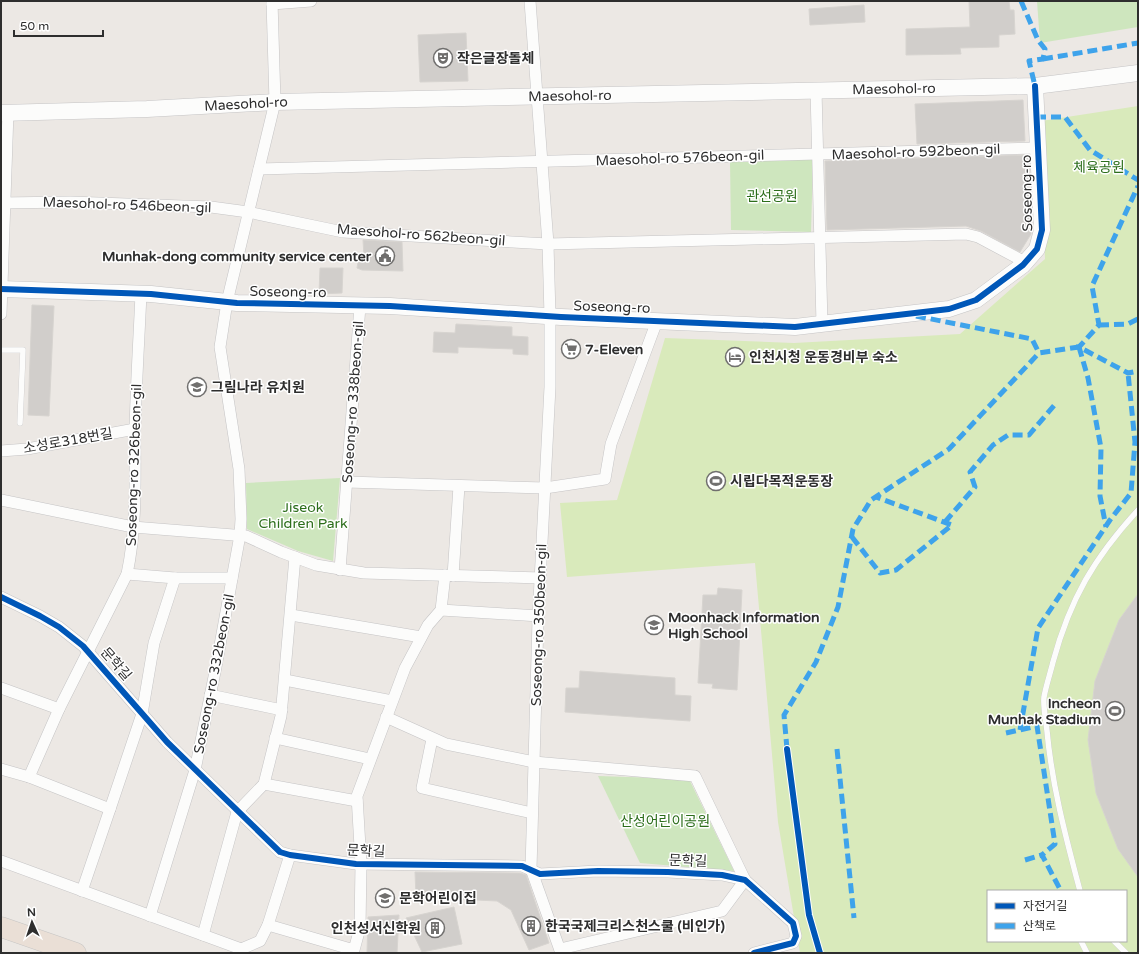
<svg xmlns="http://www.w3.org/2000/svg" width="1139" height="954" viewBox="0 0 1139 954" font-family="'Varela Round','Noto Sans KR',sans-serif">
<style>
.green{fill:#cee6be}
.pitch{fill:#d9eabb;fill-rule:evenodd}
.building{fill:#d1cecb;stroke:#d7d4d0}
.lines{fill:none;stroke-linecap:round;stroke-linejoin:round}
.lane-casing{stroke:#c5c4c5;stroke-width:6}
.street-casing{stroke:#c5c4c5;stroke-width:12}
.secondary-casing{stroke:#c5c4c5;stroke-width:17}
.highway-casing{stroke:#c6c5c4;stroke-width:21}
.lane{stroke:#fcfcfb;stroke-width:5.5}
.street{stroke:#fcfcfb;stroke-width:11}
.secondary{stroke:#fcfcfb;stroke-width:16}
.highway{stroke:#eadfd6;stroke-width:20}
.quiet{stroke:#3ea3eb;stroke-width:5;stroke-dasharray:10 5;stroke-linecap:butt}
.cycleway-casing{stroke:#fff;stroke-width:8}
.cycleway{stroke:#0057b8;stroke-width:6}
.labels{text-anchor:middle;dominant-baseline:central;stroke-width:3;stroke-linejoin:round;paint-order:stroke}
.poi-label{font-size:14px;font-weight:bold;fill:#2e2e2e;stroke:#fff;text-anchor:start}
.street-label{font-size:14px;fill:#2e2e2e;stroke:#fff}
.park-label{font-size:14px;fill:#2c6e1b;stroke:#fff}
</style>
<rect width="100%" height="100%" fill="#ece8e4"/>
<g class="green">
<path d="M1037,1H1138V27L1040,43Z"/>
<path d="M813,159L811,232L731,230L730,161Z"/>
<path d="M340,478L333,561L298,551L247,529L246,483Z"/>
<path d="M598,776L689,779L734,871L640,863Z"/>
</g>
<path class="pitch" d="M1138,106V953H800L778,822L755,563L567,577L560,503L617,500L665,338L794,343L960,334L1045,259L1041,121ZM988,891H1126V941H988Z"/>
<g class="building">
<path d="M969,1H1009L1010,10H1014L1015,34L999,35V47L960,48L961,54L906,55V29L970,27Z"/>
<path d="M864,5L865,22L810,25L809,9Z"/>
<path d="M466,33L468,81L420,82L418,35Z"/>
<path d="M1023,100L1025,141L917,144L915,104Z"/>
<path d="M1029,155L1031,234L1020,252L981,231L966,226L827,230L825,161Z"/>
<path d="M363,240L402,242L403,271L362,270L357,268L358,262L364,257Z"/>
<path d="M320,268H343L342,293L319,294Z"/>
<path d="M32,305L54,306L49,416L28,415Z"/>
<path d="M456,324L512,327V336L528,337V355L513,354V349L458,347V353L433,352L434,332L455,333Z"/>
<path d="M718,588L742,590L737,690L712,688L713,684L698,683L703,595H717Z"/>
<path d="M1138,594V877L1118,849L1096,793L1088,740L1095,681L1119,620Z"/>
<path d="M580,671L675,678V695L691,696L690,721L565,712L566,688H579Z"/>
<path d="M415,872L520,873L526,875L549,943L529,950L511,910L497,901L416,897Z"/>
<path d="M454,907L462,944L422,952L406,918Z"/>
<path d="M399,915L397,953H367L368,917Z"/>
</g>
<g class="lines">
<defs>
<g id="lane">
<path d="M1,350H23L20,423"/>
<path d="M1080,891C1066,838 1052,786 1047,731C1046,720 1043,708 1044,697C1046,686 1050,674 1053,662C1070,599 1094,558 1138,510"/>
<path d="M1081,941L1087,953"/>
<path d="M1114,941L1126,953"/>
</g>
<g id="street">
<path d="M530,1L548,244L550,316V387L538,620L531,869L561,953"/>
<path d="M272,4L311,1"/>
<path d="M816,90L822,324"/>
<path d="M259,169L1038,148"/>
<path d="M1,203L70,202L211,207L248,212L343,232L548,244L966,234L978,237L1025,262"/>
<path d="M1,314L8,112"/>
<path d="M1,451L27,449L135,429"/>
<path d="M347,482L545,488L605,479L611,444L657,321"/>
<path d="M1,500L133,527L246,536L281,552L316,565L364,573L541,578"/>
<path d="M340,570L360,306"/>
<path d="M127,574L175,578H232"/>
<path d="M453,576L459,486"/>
<path d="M1,597L40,616L59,627L83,646L167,742L280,852L290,855L356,864L522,866L540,874L598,871L668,872L722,875L745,880L793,923L796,936L793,943L754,953"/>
<path d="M441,610L539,616"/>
<path d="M291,615L421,637"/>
<path d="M285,680L392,701"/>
<path d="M1,688L59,709"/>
<path d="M210,695L282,710"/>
<path d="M386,717L446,744L534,762L695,776L745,880"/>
<path d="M275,738L370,759"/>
<path d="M432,739L422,788L532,813"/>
<path d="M1,769L29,777L110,809L142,714L154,643L175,578"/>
<path d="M29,777L59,709L127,574C137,527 135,479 135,431C136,385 139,339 141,294"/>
<path d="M264,784L357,801"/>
<path d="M1,861L241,949L260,941L268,925L290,855"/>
<path d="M82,891L110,809"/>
<path d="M150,916L195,770L216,667L240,535L241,519L239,469L220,347L227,302L275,102L272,1"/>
<path d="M268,925L354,950L360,928L361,864L357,796L405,668L428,625L441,610L445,575"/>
<path d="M203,935L237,812L264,784L281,716L295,557"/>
<path d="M560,949L722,911L745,880"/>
</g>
<g id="secondary">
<path d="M1,113L147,109L275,102L1035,86L1138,73"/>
<path d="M1,289L151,294L237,303L390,306L561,317L795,327L949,309L976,300L1023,265L1037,249L1042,230L1035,86"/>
</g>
<path id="highway" d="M1,927L76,953"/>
</defs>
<use href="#lane" class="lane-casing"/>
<use href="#street" class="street-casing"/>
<use href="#secondary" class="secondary-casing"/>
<use href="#highway" class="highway-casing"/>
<use href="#lane" class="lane"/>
<use href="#street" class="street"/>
<use href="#secondary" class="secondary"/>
<use href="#highway" class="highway"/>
<g class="quiet">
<path d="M1021,1L1038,40L1045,49L1043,59L1029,61L1035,86"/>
<path d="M1043,59L1138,43"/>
<path d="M1036,117H1065L1090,150L1138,180"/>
<path d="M916,316L1032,339L1039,353"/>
<path d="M1099,325L1128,324L1138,319"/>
<path d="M1076,347H1079L1099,325L1092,286L1138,186"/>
<path d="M1079,347L1088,378L1101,448L1100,496L1106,527"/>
<path d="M945,522L975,487L970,472L993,445L1008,435H1029L1057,402"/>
<path d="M852,537L880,573L896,570L952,525L876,497"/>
<path d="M1020,730L1038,628L1110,520L1131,493L1135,442L1128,373"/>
<path d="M1006,733L1037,726L1055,844L1042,855L1061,891"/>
<path d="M787,749L784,715L816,662L838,607L853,529L871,500L949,449L1039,353L1079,347L1128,373L1138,371"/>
<path d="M837,749L854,918"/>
<path d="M1025,860L1042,855"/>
</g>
<defs>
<g id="cycleway">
<path d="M1,289L151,294L237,303L390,306L561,317L795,327L949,309L976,300L1023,265L1037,249L1042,230L1035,86"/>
<path d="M1,597L40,616L59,627L83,646L167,742L280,852L290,855L356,864L522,866L540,874L598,871L668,872L722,875L745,880L793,923L796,936L793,943L754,953"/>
<path d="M787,749L809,915L820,953"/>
</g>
</defs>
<use href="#cycleway" class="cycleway-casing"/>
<use href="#cycleway" class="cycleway"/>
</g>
<defs>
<symbol id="theatre-ring" viewBox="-11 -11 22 22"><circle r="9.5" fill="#fff" stroke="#706f6e" stroke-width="1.5"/><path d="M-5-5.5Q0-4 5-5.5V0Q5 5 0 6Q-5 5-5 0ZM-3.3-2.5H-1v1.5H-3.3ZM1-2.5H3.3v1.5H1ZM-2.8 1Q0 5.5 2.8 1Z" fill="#706f6e"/></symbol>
<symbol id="civic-ring" viewBox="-11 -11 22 22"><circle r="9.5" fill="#fff" stroke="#706f6e" stroke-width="1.5"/><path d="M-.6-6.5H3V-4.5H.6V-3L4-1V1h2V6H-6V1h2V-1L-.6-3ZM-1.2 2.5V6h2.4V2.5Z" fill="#706f6e"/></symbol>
<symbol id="supermarket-ring" viewBox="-11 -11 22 22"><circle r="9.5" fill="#fff" stroke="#706f6e" stroke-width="1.5"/><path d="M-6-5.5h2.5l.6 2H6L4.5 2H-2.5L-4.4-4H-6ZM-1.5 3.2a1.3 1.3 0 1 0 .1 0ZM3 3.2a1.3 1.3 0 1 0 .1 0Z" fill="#706f6e"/></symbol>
<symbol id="hotel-ring" viewBox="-11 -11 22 22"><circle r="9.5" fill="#fff" stroke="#706f6e" stroke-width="1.5"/><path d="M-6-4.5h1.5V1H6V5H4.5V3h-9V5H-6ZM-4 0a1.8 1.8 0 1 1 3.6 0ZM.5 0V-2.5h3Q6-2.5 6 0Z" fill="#706f6e"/></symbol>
<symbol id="school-ring" viewBox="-11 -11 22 22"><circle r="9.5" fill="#fff" stroke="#706f6e" stroke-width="1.5"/><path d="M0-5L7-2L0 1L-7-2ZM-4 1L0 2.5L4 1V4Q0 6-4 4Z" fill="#706f6e"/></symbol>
<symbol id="stadium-ring" viewBox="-11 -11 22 22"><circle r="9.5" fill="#fff" stroke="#706f6e" stroke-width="1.5"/><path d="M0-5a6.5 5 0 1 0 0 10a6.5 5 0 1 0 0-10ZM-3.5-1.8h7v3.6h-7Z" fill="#706f6e"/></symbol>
<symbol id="building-ring" viewBox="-11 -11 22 22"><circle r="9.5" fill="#fff" stroke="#706f6e" stroke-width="1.5"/><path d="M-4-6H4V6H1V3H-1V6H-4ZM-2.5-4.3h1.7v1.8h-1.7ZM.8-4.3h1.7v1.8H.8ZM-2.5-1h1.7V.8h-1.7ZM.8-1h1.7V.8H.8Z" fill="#706f6e"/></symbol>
</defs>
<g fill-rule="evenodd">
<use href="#theatre-ring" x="432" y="47" width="22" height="22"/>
<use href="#civic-ring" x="374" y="245" width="22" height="22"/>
<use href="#supermarket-ring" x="560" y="338" width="22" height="22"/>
<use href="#hotel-ring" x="724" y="346" width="22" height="22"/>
<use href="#school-ring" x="186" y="376" width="22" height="22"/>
<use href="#stadium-ring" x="705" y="470" width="22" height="22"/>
<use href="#school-ring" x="643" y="614" width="22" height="22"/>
<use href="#stadium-ring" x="1104" y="700" width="22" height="22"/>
<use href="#school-ring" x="374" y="887" width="22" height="22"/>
<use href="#building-ring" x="520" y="915" width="22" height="22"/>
<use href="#building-ring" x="424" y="917" width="22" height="22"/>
</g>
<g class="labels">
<g class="poi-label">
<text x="457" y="58">작은글장돌체</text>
<text x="371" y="256" text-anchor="end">Munhak-dong community service center</text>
<text x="585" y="349">7-Eleven</text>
<text x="749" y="357">인천시청 운동경비부 숙소</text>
<text x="211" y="387">그림나라 유치원</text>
<text x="730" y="481">시립다목적운동장</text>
<text x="668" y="617">Moonhack Information<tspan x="668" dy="16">High School</tspan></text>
<text x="1101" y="703" text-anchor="end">Incheon<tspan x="1101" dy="16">Munhak Stadium</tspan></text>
<text x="399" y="898">문학어린이집</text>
<text x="545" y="926">한국국제크리스천스쿨 (비인가)</text>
<text x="421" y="928" text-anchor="end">인천성서신학원</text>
</g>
<g class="street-label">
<text transform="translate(894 89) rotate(-1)">Maesohol-ro</text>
<text transform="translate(570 96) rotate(-1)">Maesohol-ro</text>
<text transform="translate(246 104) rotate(-3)">Maesohol-ro</text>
<text transform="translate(916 152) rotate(-2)">Maesohol-ro 592beon-gil</text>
<text transform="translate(680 158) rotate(-2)">Maesohol-ro 576beon-gil</text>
<text transform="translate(1027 193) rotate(-91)">Soseong-ro</text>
<text transform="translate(127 205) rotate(2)">Maesohol-ro 546beon-gil</text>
<text transform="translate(421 235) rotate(4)">Maesohol-ro 562beon-gil</text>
<text transform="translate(288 292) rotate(1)">Soseong-ro</text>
<text transform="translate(612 307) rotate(2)">Soseong-ro</text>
<text transform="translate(353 402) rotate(-86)">Soseong-ro 338beon-gil</text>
<text transform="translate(68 441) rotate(-10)">소성로318번길</text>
<text transform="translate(134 465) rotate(-88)">Soseong-ro 326beon-gil</text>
<text transform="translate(539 625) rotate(-88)">Soseong-ro 350beon-gil</text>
<text transform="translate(116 664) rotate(49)">문학길</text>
<text transform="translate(214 674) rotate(-79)">Soseong-ro 332beon-gil</text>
<text transform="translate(366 851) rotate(3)">문학길</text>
<text transform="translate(688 861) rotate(2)">문학길</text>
</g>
<g class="park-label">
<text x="1099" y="167">체육공원</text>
<text x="772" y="196">관선공원</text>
<text x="303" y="507">Jiseok<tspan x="303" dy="16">Children Park</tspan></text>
<text x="665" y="821">산성어린이공원</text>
</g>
</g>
<rect width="1139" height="954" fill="none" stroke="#2e2e2e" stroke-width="4"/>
<rect x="987" y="890" width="140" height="52" fill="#ffffff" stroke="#ababab"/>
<rect x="995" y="903" width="20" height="6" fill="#0057b8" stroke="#ababab"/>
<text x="1023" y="910" font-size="12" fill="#2e2e2e">자전거길</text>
<rect x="995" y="923" width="20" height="6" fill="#3ea3eb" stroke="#ababab"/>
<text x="1023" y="930" font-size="12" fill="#2e2e2e">산책로</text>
<g transform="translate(32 922) rotate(357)" stroke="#ffffff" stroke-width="3" paint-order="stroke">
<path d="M0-3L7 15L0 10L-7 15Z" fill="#2e2e2e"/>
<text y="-6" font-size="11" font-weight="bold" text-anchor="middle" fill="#2e2e2e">N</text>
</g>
<path d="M14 30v6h89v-6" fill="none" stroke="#2e2e2e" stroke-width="2"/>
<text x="20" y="30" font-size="12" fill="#2e2e2e" stroke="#ffffff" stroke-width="3" paint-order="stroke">50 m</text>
</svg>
